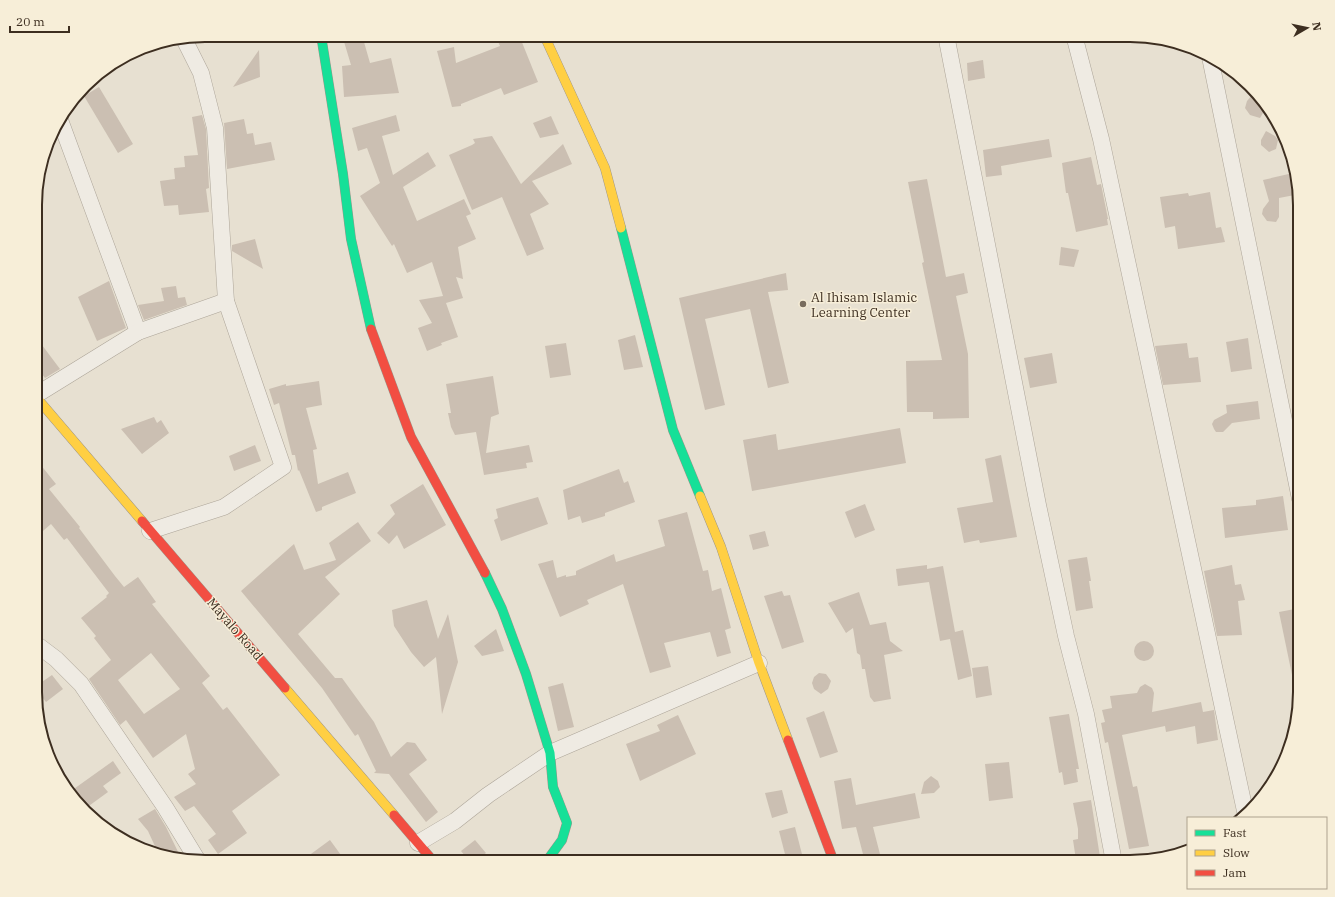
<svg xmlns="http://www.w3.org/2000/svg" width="1335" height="897" viewBox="0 0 1335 897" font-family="'IBM Plex Serif',serif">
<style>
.building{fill:#cbbfb2;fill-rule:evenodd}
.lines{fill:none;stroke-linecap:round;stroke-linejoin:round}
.street-casing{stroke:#ada599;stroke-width:17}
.fast-casing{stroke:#9c958a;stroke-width:10}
.slow-casing{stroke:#9c958a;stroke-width:10}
.jam-casing{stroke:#9c958a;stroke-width:10}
.street{stroke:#efebe3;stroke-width:16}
.fast{stroke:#16e098;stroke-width:9}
.slow{stroke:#ffcf43;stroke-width:9}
.jam{stroke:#f24e42;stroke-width:9}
.poi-dot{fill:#786c5e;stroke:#f7eed8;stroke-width:1.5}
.labels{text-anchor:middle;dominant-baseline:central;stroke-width:3;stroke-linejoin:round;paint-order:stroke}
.poi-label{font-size:13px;fill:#3d2e20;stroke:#f7eed8;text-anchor:start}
.street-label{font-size:13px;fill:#3d2e20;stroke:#f7eed8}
.rim{fill:none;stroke:#3d2e20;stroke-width:2}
</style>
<rect width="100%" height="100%" fill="#e7e0d1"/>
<g class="building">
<path d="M342,35H362L370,63L391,58L399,93L344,97L342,66L351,65Z"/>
<path d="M495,35H519L538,82L504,95L501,88L461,104V106L452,107L437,51L454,47L456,63L500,46Z"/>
<path d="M259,50L260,77L233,87Z"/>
<path d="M983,60L985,78L968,81L967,63Z"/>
<path d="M99,87L133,144L118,153L84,96Z"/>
<path d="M1253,94L1266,108L1260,118L1250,115L1245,108L1247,101Z"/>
<path d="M202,115L206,129L209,188L206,189L209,212L179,215L178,205L164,206L160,181L175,179L174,168L185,167L184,156L198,155L192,117Z"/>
<path d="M396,115L400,131L382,136L393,175L428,152L436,166L403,187L417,221L464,199L471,214L466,216L476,239L458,247L463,279L456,277L463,298L446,303L458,337L441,343L442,345L427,351L418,328L432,323L419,300L443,296L432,262L407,273L394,244L392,246L360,196L380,183L367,148L358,151L352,128Z"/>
<path d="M551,116L559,134L540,138L533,123Z"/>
<path d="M244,119L247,134L253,133L255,145L271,142L275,160L227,169L224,123Z"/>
<path d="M1266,131L1275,136L1278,140L1276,149L1269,152L1261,145V140Z"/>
<path d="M492,136L521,184L563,144L572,164L532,181L549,204L530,214L544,249L527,256L502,197L472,210L449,155L472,145L475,143L473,139Z"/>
<path d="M1049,139L1052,157L1001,166L1002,175L986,177L983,150Z"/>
<path d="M1091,157L1097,185L1101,184L1108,219H1107L1108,225L1076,232L1068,193H1066L1062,163Z"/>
<path d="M1293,173L1300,194L1279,198V217L1276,222L1267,221L1262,214L1263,209L1269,201L1263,180Z"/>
<path d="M927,179L946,277L964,273L968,293L956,296L968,354L969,418L933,419V412H907L906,361L942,360L922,263L924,262L908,182Z"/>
<path d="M1210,192L1216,228L1221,227L1225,242L1178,249L1175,226L1165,228L1160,197L1188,193L1189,196Z"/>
<path d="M255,239L263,269L232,251V245Z"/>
<path d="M1061,247L1079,250L1074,267L1059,265Z"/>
<path d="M786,273L788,290L768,292L789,383L768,388L750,309L705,319L725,405L705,410L679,298Z"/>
<path d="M109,281L126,328L97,341L78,297Z"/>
<path d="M176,286L178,298L185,297L187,305L144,320L138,305L164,301L161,288Z"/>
<path d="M635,335L643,367L624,370L618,340Z"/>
<path d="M36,337L60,369L45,378L36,366Z"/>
<path d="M1248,338L1252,369L1231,372L1226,342Z"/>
<path d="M566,343L571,375L550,378L545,346Z"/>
<path d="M1187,343L1189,358L1198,357L1201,382L1163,385L1155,346Z"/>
<path d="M1052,353L1057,383L1030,388L1024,358Z"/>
<path d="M493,376L499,414L491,417L486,453L529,445L533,462L526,463L527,468L484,475L476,432L455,435L451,427L448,413H451L446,384Z"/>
<path d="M319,381L322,405L306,408L317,449L313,450L318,484L348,472L356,493L322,507V510L316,512L299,470L298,471L295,455H292L279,403L274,405L269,389L286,384V386Z"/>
<path d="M1258,401L1260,419L1232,423L1223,432H1216L1214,429L1212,424L1214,420L1227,413L1226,405Z"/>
<path d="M154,417L157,423L161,420L169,433L142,454L121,429Z"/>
<path d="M900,428L906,463L752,491L743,440L776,434L778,450Z"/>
<path d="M255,445L261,461L234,471L229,456Z"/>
<path d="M1001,455L1017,537L980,543L979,540L964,543L957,508L993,502L985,459Z"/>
<path d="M36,459L56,484L49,489L80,527L79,528L115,576L124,587L138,577L156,602L152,604L210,676L202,683L223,710L227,707L280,775L232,811L247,833L218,854L208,840L216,834L194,806L185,811L174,797L196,784L188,774L195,769L186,734L153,758L126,720L120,725L89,679L111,660L94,638L96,636L81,618L107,597L106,596L109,593L67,538L64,540L51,524L36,537ZM151,653L180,689L144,714L118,680Z"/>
<path d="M619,469L624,483L628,481L635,502L605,513V516L582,523L580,516L568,520L563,490Z"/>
<path d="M423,484L446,525L404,549L397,535L389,544L377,533L395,514L390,505Z"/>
<path d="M1283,496L1288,530L1225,538L1222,508L1256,505V500Z"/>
<path d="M538,497L548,524L501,541L494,520L498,518L496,509Z"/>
<path d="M865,504L875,530L855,538L845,512Z"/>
<path d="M687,512L703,571L708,570L712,591L721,588L731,628L725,630L731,653L717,657L710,632L664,643L671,667L650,673L623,584L587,600L589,604L560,617L538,564L553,560L557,578L566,575V577L576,575V571L614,554L616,562L665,546L658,520Z"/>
<path d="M358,522L371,541L325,577L340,594L298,634L335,678H342L374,722L391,757L407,742L415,743L427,760L409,774L438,812L426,822L389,774L374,773L376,771L358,734L355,736L322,688L241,591L294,544L304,570L336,560L329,543Z"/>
<path d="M765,531L769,546L753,550L749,535Z"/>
<path d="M1087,557L1091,581H1089L1093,608L1076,611L1068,560Z"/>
<path d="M927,565V569L943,566L955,632L963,630L972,676L958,680L950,639L940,641L929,582L898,586L896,569Z"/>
<path d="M1232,565L1235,585L1241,584L1245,600L1238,601L1242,635L1217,636L1204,571Z"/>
<path d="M782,591L784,596L790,595L804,642L782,649L764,596Z"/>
<path d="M859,592L870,625L886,622L890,641L903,651L884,655L891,699L874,702L870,697L865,669H862L860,655L857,653L853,628L846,633L828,603Z"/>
<path d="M427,600L438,639L448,614L458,662L442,714L436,657L424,667L411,652L394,626L392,610Z"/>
<path d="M1300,608V675H1292L1279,612Z"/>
<path d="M496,629L504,651L482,656L474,646Z"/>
<circle cx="1144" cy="651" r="10"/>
<path d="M988,666L992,695L976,698L972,668Z"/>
<path d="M819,673L826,674L831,681L828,689L821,694L814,689L812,683L814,677Z"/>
<path d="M52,675L63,689L46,702L36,689V686Z"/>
<path d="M563,683L574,727L558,731L548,687Z"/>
<path d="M1145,684L1152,688L1154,693L1152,712L1201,702L1203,712L1214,710L1218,740L1197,744L1195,726L1166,732L1165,726L1122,735L1133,787L1137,786L1149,846L1129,849L1108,742L1105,743L1101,723L1105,722L1102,710L1112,708L1110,696L1137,693L1140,687Z"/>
<path d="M824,711L838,752L820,758L806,718Z"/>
<path d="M1069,714L1079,769H1076L1078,782L1064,785L1062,772L1059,773L1049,717Z"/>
<path d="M678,715L696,754L640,781L626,744L660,731L657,725Z"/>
<path d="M113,761L121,773L103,786L108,792L86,808L71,791Z"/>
<path d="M1009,762L1013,798L989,801L985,764Z"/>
<path d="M931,776L938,781L940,787L934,793L921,794L924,782Z"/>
<path d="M851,778L856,805L915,793L920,818L873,827L882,862H865L856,827L842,829L834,781Z"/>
<path d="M782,790L788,813L772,818L765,793Z"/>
<path d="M1091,800L1100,857L1076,860L1073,840L1078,839V829L1073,803Z"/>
<path d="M155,809L166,827L181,858L159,855L148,831L138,819Z"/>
<path d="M795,827L804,862H787L779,831Z"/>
<path d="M330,840L346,862H300Z"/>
<path d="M475,840L486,853L475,862H470L461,851Z"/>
</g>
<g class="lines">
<defs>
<g id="street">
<path d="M946,35L1038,505L1066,636L1086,714L1114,862"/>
<path d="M1074,35L1101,139L1245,811"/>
<path d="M1210,57L1300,499"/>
<path d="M60,120L138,332"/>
<path d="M36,395L138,332L226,301"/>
<path d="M150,531L224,507L283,467L226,301L215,128L201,73L184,39"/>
<path d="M36,644L56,659L81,684L165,807L198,861"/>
<path d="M418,843L455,821L488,795L550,753L759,663"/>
</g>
<g id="fast">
<path d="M321,35L343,174L351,239L371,329"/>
<path d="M621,228L673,430L700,496"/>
<path d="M485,573L502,609L526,674L550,753L553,787L567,823L562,840L546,862"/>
</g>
<g id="slow">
<path d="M544,35L605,168L621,228"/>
<path d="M36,397L142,521"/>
<path d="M700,496L721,547L759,663L788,740"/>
<path d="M285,688L394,815"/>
</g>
<g id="jam">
<path d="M371,329L411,437L485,573"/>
<path d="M142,521L285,688"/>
<path d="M788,740L834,862"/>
<path d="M394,815L434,862"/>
</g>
</defs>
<use href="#street" class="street-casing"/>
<use href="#fast" class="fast-casing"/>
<use href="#slow" class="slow-casing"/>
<use href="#jam" class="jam-casing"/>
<use href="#street" class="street"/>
<use href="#fast" class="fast"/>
<use href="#slow" class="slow"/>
<use href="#jam" class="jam"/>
</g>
<circle class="poi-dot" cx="803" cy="304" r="4"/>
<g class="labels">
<g class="poi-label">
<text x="811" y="297">Al Ihisam Islamic<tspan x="811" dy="15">Learning Center</tspan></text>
</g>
<g class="street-label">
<text transform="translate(235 629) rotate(49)">Mayalo Road</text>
</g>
</g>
<path d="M0 0H1335V897H0ZM205 42H1130A163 163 0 0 1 1293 205V692A163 163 0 0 1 1130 855H205A163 163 0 0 1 42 692V205A163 163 0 0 1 205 42Z" fill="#f7eed8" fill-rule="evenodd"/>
<path class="rim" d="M205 42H1130A163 163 0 0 1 1293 205V692A163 163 0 0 1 1130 855H205A163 163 0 0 1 42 692V205A163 163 0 0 1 205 42Z"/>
<rect x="1187" y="817" width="140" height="72" fill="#f7eed8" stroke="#ada18e"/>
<rect x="1195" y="830" width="20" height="6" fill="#16e098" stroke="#ada18e"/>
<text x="1223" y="837" font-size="12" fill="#3d2e20">Fast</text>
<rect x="1195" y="850" width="20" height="6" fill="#ffcf43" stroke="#ada18e"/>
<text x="1223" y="857" font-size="12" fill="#3d2e20">Slow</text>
<rect x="1195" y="870" width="20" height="6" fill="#f24e42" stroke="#ada18e"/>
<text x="1223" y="877" font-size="12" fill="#3d2e20">Jam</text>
<g transform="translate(1307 28) rotate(81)" stroke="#f7eed8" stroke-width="3" paint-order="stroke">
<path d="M0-3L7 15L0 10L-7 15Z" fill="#3d2e20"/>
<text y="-6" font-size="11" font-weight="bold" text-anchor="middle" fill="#3d2e20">N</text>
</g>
<path d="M10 26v6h59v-6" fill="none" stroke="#3d2e20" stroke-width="2"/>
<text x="16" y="26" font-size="12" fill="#3d2e20" stroke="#f7eed8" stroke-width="3" paint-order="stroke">20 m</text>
</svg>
